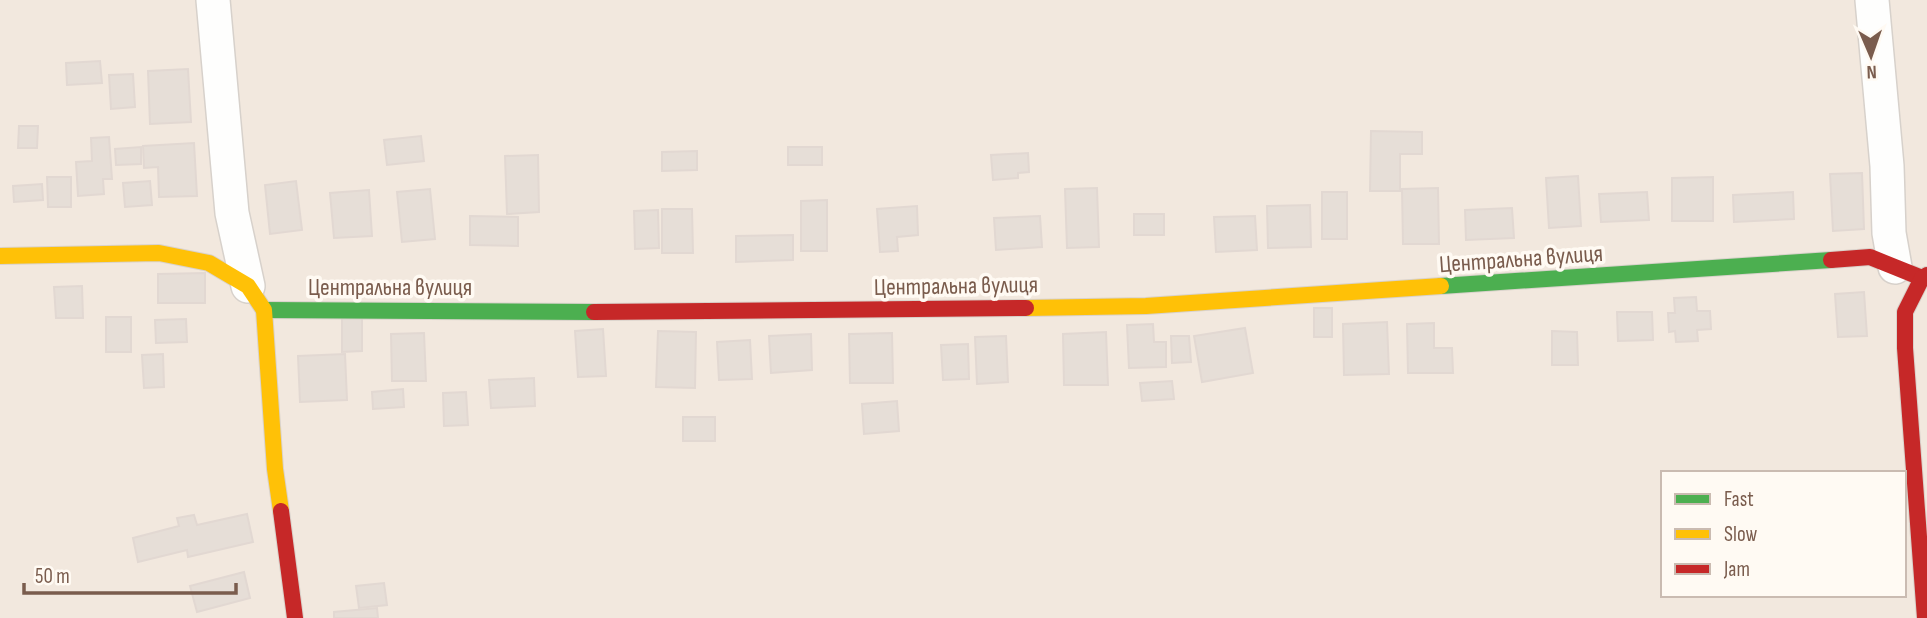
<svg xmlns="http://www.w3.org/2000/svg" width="1927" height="618" viewBox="0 0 1927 618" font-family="'Sofia Sans Condensed',sans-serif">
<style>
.residential{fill:#f2e8de;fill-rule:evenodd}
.building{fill:#e6ded7;stroke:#e2d8d2;stroke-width:2}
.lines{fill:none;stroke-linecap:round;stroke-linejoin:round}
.street-casing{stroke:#d7d1cb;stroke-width:36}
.fast-casing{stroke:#d9d2cb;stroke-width:18}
.slow-casing{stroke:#d9d2cb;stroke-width:18}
.jam-casing{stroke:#d9d2cb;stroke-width:18}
.street{stroke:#fefefd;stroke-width:33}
.fast{stroke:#4caf50;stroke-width:16}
.slow{stroke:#ffc107;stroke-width:16}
.jam{stroke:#c62828;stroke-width:16}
.labels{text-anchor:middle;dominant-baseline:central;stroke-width:7;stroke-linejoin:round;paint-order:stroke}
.street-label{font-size:24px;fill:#7a5c4d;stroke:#fffaf3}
</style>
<rect width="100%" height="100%" fill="#f9f5f0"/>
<path class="residential" d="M0,0H1927V618H0ZM1663,473H1904V595H1663Z"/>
<g class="building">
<path d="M100,61L102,83L67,85L66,63Z"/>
<path d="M188,69L191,122L150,124L148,71Z"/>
<path d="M133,74L135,107L111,109L109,75Z"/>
<path d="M19,126H38L37,148H18Z"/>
<path d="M1371,131L1422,132V154H1400V191H1370Z"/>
<path d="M421,136L424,161L387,165L384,140Z"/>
<path d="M109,137L112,179H103L104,194L78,196L76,162L92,161L91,138Z"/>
<path d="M194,143L197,196L159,197L158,167L144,168L143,146Z"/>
<path d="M141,147V164L116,165L115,149Z"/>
<rect x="788" y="147" width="34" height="18"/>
<path d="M697,151V170L662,171V152Z"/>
<path d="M1028,153L1029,172L1018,173V178L993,180L991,155Z"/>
<path d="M538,155L539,212L507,214L505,156Z"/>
<path d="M1862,173L1864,229L1833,231L1830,174Z"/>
<path d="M1578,176L1581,226L1549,228L1546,178Z"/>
<path d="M47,177H71V207H48Z"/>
<path d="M1713,177V221H1672V178Z"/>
<path d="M150,181L152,205L125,207L123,183Z"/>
<path d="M296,181L302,230L270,234L265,185Z"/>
<path d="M42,184L43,200L14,202L13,186Z"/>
<path d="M1097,188L1099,247L1067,248L1065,189Z"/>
<path d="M1438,188L1439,244H1403L1402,189Z"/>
<path d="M430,189L435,239L402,242L397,192Z"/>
<path d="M369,190L372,236L334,238L330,193Z"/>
<rect x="1322" y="192" width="25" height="47"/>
<path d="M1647,192L1649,220L1601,222L1599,194Z"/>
<path d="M1793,192L1794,219L1734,222L1733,195Z"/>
<path d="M827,200V251H801V201Z"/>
<path d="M1310,205L1311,247L1268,248L1267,206Z"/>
<path d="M917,206L918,235L897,237L898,251L880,252L877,209Z"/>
<path d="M1512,208L1514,238L1466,240L1465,210Z"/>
<path d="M662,209H692L693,253H662Z"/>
<path d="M658,210L659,248L635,249L634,211Z"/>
<rect x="1134" y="214" width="30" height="21"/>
<path d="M470,216L518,217V246L470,245Z"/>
<path d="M1040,216L1042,247L996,250L994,218Z"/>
<path d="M1255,216L1257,250L1216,252L1214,217Z"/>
<path d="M793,235V260L736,262V236Z"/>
<path d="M205,273V303H158V274Z"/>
<path d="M82,286L83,318H56L54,287Z"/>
<path d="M1864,292L1867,336L1838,337L1835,294Z"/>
<path d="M1696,297L1697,311H1710L1711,329L1697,330L1698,341L1676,342L1675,331L1669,332L1668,313H1675L1674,298Z"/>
<rect x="1314" y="308" width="18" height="29"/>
<path d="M1617,312H1652L1653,340L1618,341Z"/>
<path d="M342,315H362V351L342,352Z"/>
<rect x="106" y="317" width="25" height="35"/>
<path d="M186,319L187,342L156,343L155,320Z"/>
<path d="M1387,322L1389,374L1344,375L1343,324Z"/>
<path d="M1434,323V348H1452L1453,373H1408L1407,324Z"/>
<path d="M1153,324L1154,342H1166V367L1129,368L1127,325Z"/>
<path d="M1245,328L1253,373L1202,382L1194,336Z"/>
<path d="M603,329L606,376L578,377L575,331Z"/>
<path d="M658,331L696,332L695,388L656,387Z"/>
<path d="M1552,331L1577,332L1578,365H1552Z"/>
<path d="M1106,332L1108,385H1064L1063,334Z"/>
<path d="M424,333L426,381H392L391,334Z"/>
<path d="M892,333L893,383H850L849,334Z"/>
<path d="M811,334L812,370L771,373L769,336Z"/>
<path d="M1006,336L1008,382L977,384L975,337Z"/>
<path d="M1171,336H1189L1191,362L1172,363Z"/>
<path d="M750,340L752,379L719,380L717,342Z"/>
<path d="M968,344L969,379L943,380L941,345Z"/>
<path d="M163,354L164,387L144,388L142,355Z"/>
<path d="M345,354L347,400L300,402L298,356Z"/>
<path d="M534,378L535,406L491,408L489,380Z"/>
<path d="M1172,381L1174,399L1142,401L1140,383Z"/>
<path d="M403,389L404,407L373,409L372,392Z"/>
<path d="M466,392L468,425L444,426L443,393Z"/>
<path d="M897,401L899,431L864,434L862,404Z"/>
<rect x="683" y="417" width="32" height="24"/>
<path d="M247,514L253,542L188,557L187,550L138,562L133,538L179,526L177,518L194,515L197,525Z"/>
<path d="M244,572L250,598L197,612L190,586Z"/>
<path d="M384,583L387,605L359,608L356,586Z"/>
<path d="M377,608L378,618H334V612Z"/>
</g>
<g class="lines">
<defs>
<g id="street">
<path d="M213,0L232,213L248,286"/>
<path d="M1872,0L1887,166L1889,233L1895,267"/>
</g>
<g id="fast">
<path d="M1441,286L1831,260"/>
<path d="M264,310L594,312"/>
</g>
<g id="slow">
<path d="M0,256L159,253L209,263L248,286L264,310L275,469L281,511"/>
<path d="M1026,308L1146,306L1441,286"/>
</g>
<g id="jam">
<path d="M1831,260L1870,257L1922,278"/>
<path d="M594,312L1026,308"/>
<path d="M281,511L295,618"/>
<path d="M1925,618L1905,348V312L1922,278L1927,275"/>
</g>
</defs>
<use href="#street" class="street-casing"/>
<use href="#fast" class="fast-casing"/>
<use href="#slow" class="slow-casing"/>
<use href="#jam" class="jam-casing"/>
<use href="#street" class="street"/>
<use href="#fast" class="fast"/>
<use href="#slow" class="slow"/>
<use href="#jam" class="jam"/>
</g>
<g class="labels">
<g class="street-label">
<text transform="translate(1521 259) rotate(-4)">Центральна вулиця</text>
<text transform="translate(956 286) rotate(-1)">Центральна вулиця</text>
<text x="390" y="287">Центральна вулиця</text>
</g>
</g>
<rect x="1661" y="471" width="245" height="126" fill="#fffaf3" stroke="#cabbb1" stroke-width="2"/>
<rect x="1675" y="494" width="35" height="10" fill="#4caf50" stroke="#cabbb1" stroke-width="2"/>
<text x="1724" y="506" font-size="21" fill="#7a5c4d">Fast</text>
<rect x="1675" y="529" width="35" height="10" fill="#ffc107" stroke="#cabbb1" stroke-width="2"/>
<text x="1724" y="541" font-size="21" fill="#7a5c4d">Slow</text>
<rect x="1675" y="564" width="35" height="10" fill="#c62828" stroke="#cabbb1" stroke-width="2"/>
<text x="1724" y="576" font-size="21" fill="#7a5c4d">Jam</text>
<g transform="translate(1871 56) rotate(178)" stroke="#fffaf3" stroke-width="5" paint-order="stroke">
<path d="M0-5L12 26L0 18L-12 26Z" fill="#7a5c4d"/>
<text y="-10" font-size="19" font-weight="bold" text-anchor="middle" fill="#7a5c4d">N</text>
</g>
<path d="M24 583v10h212v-10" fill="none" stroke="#7a5c4d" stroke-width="3.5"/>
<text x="35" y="583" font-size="21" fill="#7a5c4d" stroke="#fffaf3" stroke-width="5" paint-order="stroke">50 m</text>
</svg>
